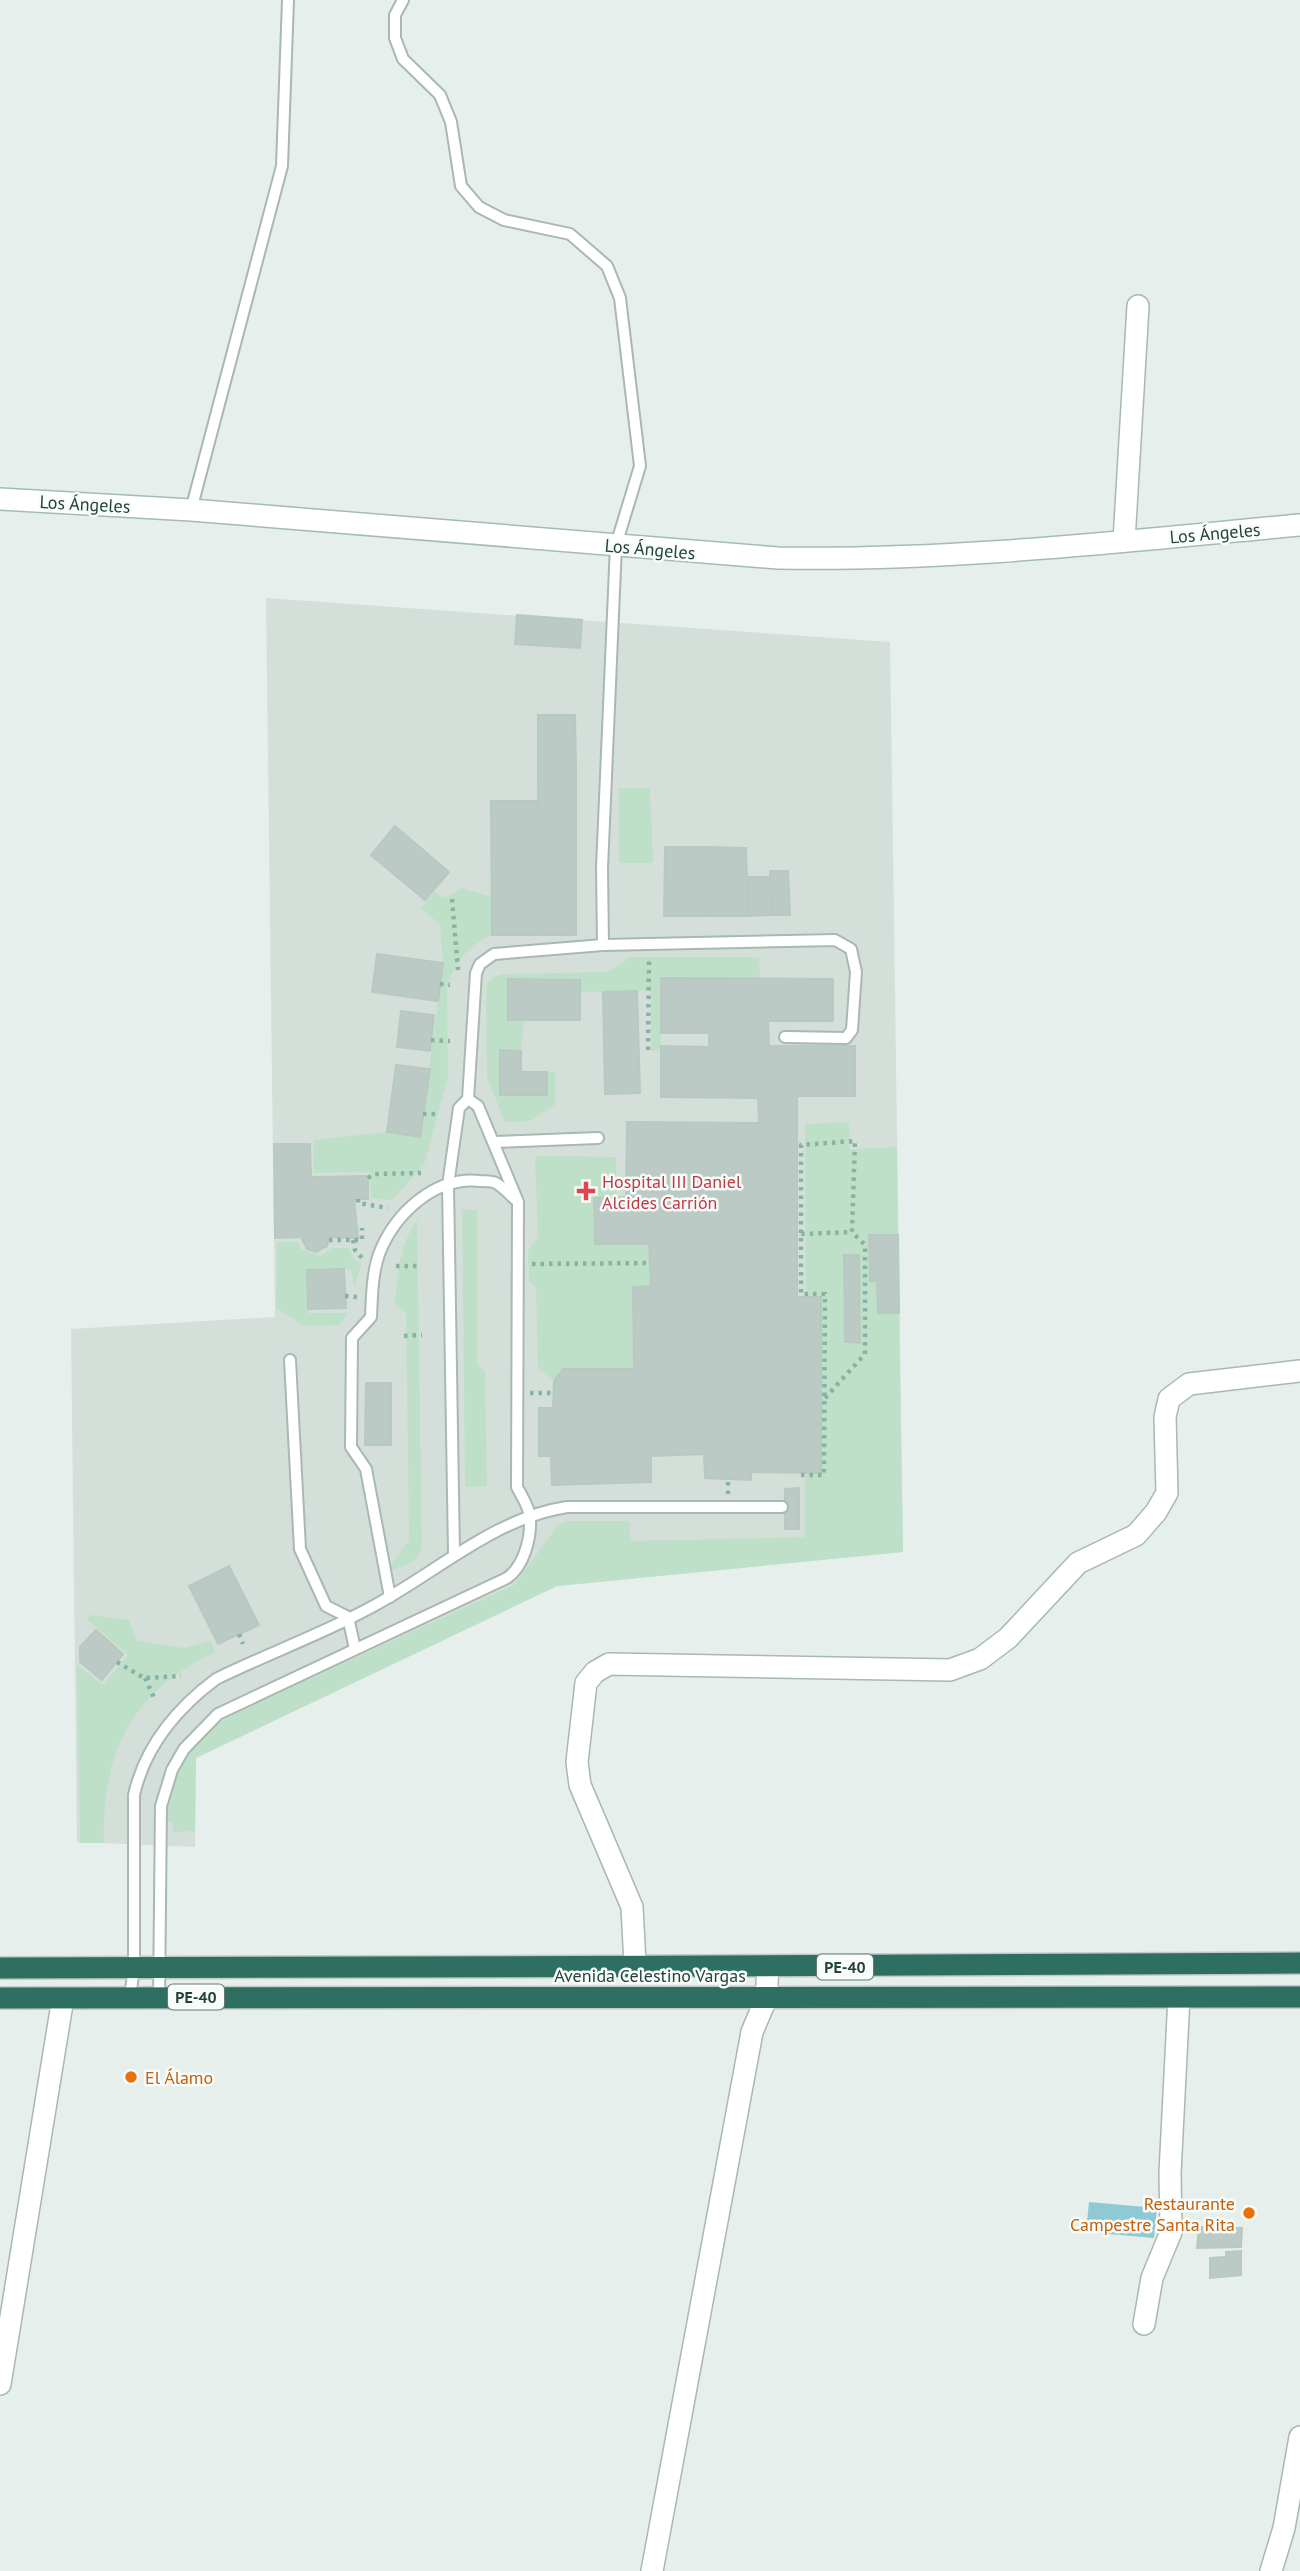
<svg xmlns="http://www.w3.org/2000/svg" width="1300" height="2571" viewBox="0 0 1300 2571" font-family="'PT Sans',sans-serif">
<style>
.built{fill:#d4dfda}
.green{fill:#bfe0c8;fill-rule:evenodd}
.water{fill:#8ec9d4}
.building{fill:#bbcac4;stroke:#b8c9c2;stroke-width:2}
.lines{fill:none;stroke-linecap:round;stroke-linejoin:round}
.lane-casing{stroke:#a8b8b2;stroke-width:14}
.street-casing{stroke:#a8b8b2;stroke-width:24}
.secondary-casing{stroke:#a4bbb3;stroke-width:24}
.highway-casing{stroke:#c2cac8;stroke-width:24}
.path{stroke:#86b3a5;stroke-width:4.5;stroke-dasharray:3.5 5;stroke-linecap:butt}
.lane{stroke:#fff;stroke-width:10}
.street{stroke:#fff;stroke-width:21}
.secondary{stroke:#fff;stroke-width:21}
.highway{stroke:#2f6f62;stroke-width:21}
.health-dot{fill:#e0444e;stroke:#f7fbf9;stroke-width:2.5}
.food-dot{fill:#e8710a;stroke:#f7fbf9;stroke-width:2.5}
.labels{text-anchor:middle;dominant-baseline:central;stroke-width:5;stroke-linejoin:round;paint-order:stroke}
.shield{fill:#f7fbf9;stroke:#637a73;stroke-width:2}
.shield-label{font-size:16px;font-weight:bold;fill:#24423a}
.street-label{font-size:18px;fill:#24423a;stroke:#f7fbf9}
.health-label{font-size:18px;fill:#be3a42;stroke:#f7fbf9;text-anchor:start}
.food-label{font-size:18px;fill:#c56008;stroke:#f7fbf9;text-anchor:start}
</style>
<rect width="100%" height="100%" fill="#e6efeb"/>
<path class="built" d="M266,598L890,642L903,1552L557,1586L196,1758L195,1847L77,1842L71,1329L275,1317Z"/>
<g class="green">
<path d="M619,788H650L653,863H619Z"/>
<path d="M462,888L492,897V935C469,945 454,962 447,987L448,1076L424,1165L392,1200L371,1198L370,1172L314,1173L313,1140L387,1132L420,1137L443,963L440,924L421,909L434,892L445,898Z"/>
<path d="M630,957H759L760,978H661V1051H651V991L580,992V980L508,979V1020H524L521,1051H500V1094L547,1072H555V1105L530,1121L505,1122L487,1078L486,986L493,977L504,974L607,972Z"/>
<path d="M849,1122L850,1149L897,1147L898,1235L869,1236L870,1281H877L878,1312L899,1313L903,1552L557,1586L196,1758L195,1831L173,1832V1822H165C170,1772 188,1747 227,1717L514,1585L558,1525L568,1521H629L631,1541L805,1537V1473L821,1472V1298L806,1297L805,1124ZM844,1255H859L860,1343L845,1342Z"/>
<path d="M538,1156L616,1157L617,1198L596,1244H649L651,1286L633,1287L634,1369H563L554,1381L538,1368L536,1287L529,1281L528,1251L538,1237L535,1160Z"/>
<path d="M462,1209L477,1210V1364L485,1371L487,1486L465,1487Z"/>
<path d="M417,1220L422,1547C417,1563 405,1565 390,1571L388,1569L409,1540L406,1313L395,1304C397,1276 400,1243 417,1220Z"/>
<path d="M277,1242H298L301,1249L320,1256L332,1248H349L352,1257L361,1264L354,1288L351,1269L307,1271L308,1313H348L339,1325L304,1326L276,1308Z"/>
<path d="M89,1615L129,1620L137,1641L184,1648L211,1641L215,1652C130,1693 102,1752 104,1843H80L77,1665L103,1685L128,1655L88,1620Z"/>
</g>
<path class="water" d="M1089,2202L1157,2208L1154,2238L1086,2232Z"/>
<g class="building">
<path d="M517,615L582,620L580,648L515,644Z"/>
<path d="M538,715H575L576,768L538,769Z"/>
<path d="M576,768V935H539L538,769Z"/>
<path d="M491,801H538L539,935H492Z"/>
<path d="M395,826L449,872L425,900L371,855Z"/>
<path d="M665,847H707V916H664Z"/>
<path d="M707,847L746,848L748,916H707Z"/>
<path d="M770,871H788L790,915H772Z"/>
<path d="M747,877H770L772,915L748,916Z"/>
<path d="M377,954L443,963L438,1001L372,992Z"/>
<path d="M661,978L833,979V1021H768L769,1046H855V1096H797V1297H821V1473L751,1472V1480L705,1478L704,1454L651,1456V1482L552,1485L551,1456H539V1408H553L554,1381L563,1369H634L633,1287L651,1286L649,1244H595L594,1198L626,1197L627,1122L759,1123L758,1098L661,1097V1046L709,1047V1033H661Z"/>
<path d="M508,979L580,980V1020H508Z"/>
<path d="M637,991L640,1093L605,1094L603,992Z"/>
<path d="M401,1011L434,1015L430,1051L397,1047Z"/>
<path d="M500,1050L521,1051V1072H547V1095H500Z"/>
<path d="M396,1065L430,1069L420,1137L387,1132Z"/>
<path d="M274,1144H310L311,1177L368,1176V1199H354L358,1238L329,1237L327,1246L316,1252L307,1249L301,1237L275,1238Z"/>
<path d="M869,1235H898L899,1313H878L877,1281H870Z"/>
<path d="M844,1255H859L860,1343L845,1342Z"/>
<path d="M344,1269L346,1308L308,1309L307,1270Z"/>
<path d="M366,1383H391V1445H365Z"/>
<path d="M799,1488V1529H785V1489Z"/>
<path d="M229,1566L259,1625L218,1644L189,1586Z"/>
<path d="M96,1630L123,1654L102,1680L80,1662V1647Z"/>
<path d="M1199,2227L1242,2228L1241,2247L1197,2248Z"/>
<path d="M1241,2251V2275L1210,2278V2258L1226,2257V2252Z"/>
</g>
<g class="lines">
<defs>
<g id="lane">
<path d="M403,0L395,15V38L403,59L440,95L451,122L461,186L479,207L504,220L570,234L607,266L620,298L640,466L616,545L602,868L603,945"/>
<path d="M191,510L282,166L288,0"/>
<path d="M494,1142L598,1138"/>
<path d="M290,1360L300,1549L326,1606L348,1617L355,1649"/>
<path d="M454,1554L448,1185L459,1108L468,1099L476,973L480,964L494,954L603,945L835,940L851,949L856,972L852,1030L846,1038L785,1037"/>
<path d="M390,1597L366,1469L351,1447L352,1338L371,1317C372,1297 372,1274 379,1254C395,1213 435,1176 480,1181C485,1181 492,1181 496,1183C503,1187 510,1195 516,1200"/>
<path d="M130,1997L134,1968V1795C145,1746 176,1709 216,1679C273,1651 336,1629 391,1596C447,1563 501,1517 567,1507H782"/>
<path d="M159,2000L161,1806L172,1770L184,1749L218,1714L507,1578C524,1566 531,1539 530,1518C530,1508 521,1495 517,1487L518,1202L478,1106L468,1099"/>
</g>
<g id="street">
<path d="M1124,541L1138,306"/>
<path d="M635,1964L632,1907L580,1785L577,1762L586,1683L595,1672L609,1664L950,1670L980,1659L1008,1638L1078,1563L1136,1535L1156,1512L1167,1493L1165,1417L1169,1399L1189,1384L1300,1371"/>
<path d="M1144,2324L1152,2278L1171,2232L1170,2173L1179,1997"/>
<path d="M0,2384L63,1998"/>
<path d="M652,2571L752,2032L766,1999L768,1968"/>
<path d="M1271,2571L1284,2528L1300,2437"/>
</g>
<path id="secondary" d="M0,499L191,510L778,558C953,561 1126,541 1300,525"/>
<g id="highway">
<path d="M0,1968C433,1966 867,1967 1300,1963"/>
<path d="M0,1998L1300,1997"/>
</g>
</defs>
<use href="#lane" class="lane-casing"/>
<use href="#street" class="street-casing"/>
<use href="#secondary" class="secondary-casing"/>
<use href="#highway" class="highway-casing"/>
<g class="path">
<path d="M452,899L458,970"/>
<path d="M440,984L450,985"/>
<path d="M431,1040L450,1041"/>
<path d="M648,1050L649,958"/>
<path d="M423,1114H440"/>
<path d="M368,1178L374,1174L421,1173"/>
<path d="M358,1199V1203L388,1208"/>
<path d="M329,1240H362V1228"/>
<path d="M353,1240L355,1250L364,1260"/>
<path d="M532,1264L649,1263"/>
<path d="M396,1266H421"/>
<path d="M345,1296L357,1297"/>
<path d="M404,1336L422,1335"/>
<path d="M530,1393H554"/>
<path d="M825,1398L865,1354V1245L852,1232"/>
<path d="M801,1475H824L825,1294H801V1145L855,1141L852,1232L801,1234"/>
<path d="M728,1494V1479"/>
<path d="M239,1634L243,1644"/>
<path d="M117,1662L144,1678L181,1676"/>
<path d="M145,1678L155,1700"/>
</g>
<use href="#lane" class="lane"/>
<use href="#street" class="street"/>
<use href="#secondary" class="secondary"/>
<use href="#highway" class="highway"/>
</g>
<path class="health-dot" d="M582.5 1180.5h7v7h7v7h-7v7h-7v-7h-7v-7h7z"/>
<g class="food-dot">
<circle cx="131" cy="2077" r="7"/>
<circle cx="1249" cy="2213" r="7"/>
</g>
<g class="labels">
<g class="shield">
<rect x="817" y="1954.5" width="56" height="25" rx="5"/>
<rect x="168" y="1984.5" width="56" height="25" rx="5"/>
</g>
<g class="shield-label">
<text x="845" y="1967">PE-40</text>
<text x="196" y="1997">PE-40</text>
</g>
<g class="street-label">
<text transform="translate(85 504) rotate(3)">Los Ángeles</text>
<text transform="translate(1215 533) rotate(-5)">Los Ángeles</text>
<text transform="translate(650 549) rotate(5)">Los Ángeles</text>
<text x="650" y="1975">Avenida Celestino Vargas</text>
</g>
<g class="health-label">
<text x="602" y="1181">Hospital III Daniel<tspan x="602" dy="21">Alcides Carrión</tspan></text>
</g>
<g class="food-label">
<text x="145" y="2077">El Álamo</text>
<text x="1235" y="2203" text-anchor="end">Restaurante<tspan x="1235" dy="21">Campestre Santa Rita</tspan></text>
</g>
</g>
</svg>
